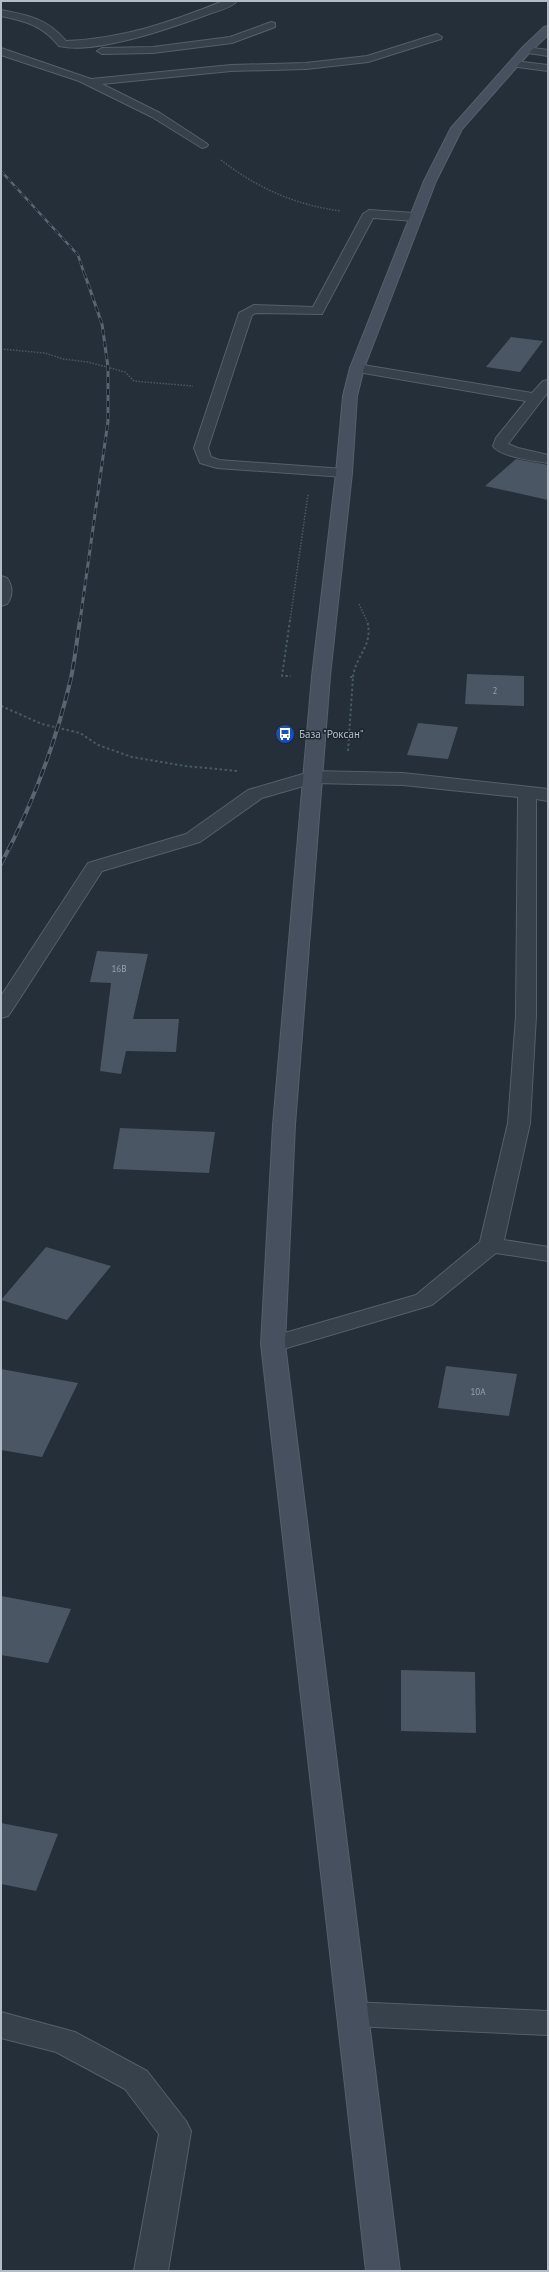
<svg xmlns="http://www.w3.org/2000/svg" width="549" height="2272" viewBox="0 0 549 2272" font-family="'PT Sans',sans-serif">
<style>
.building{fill:#4a5663}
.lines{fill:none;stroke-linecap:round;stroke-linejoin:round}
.lane-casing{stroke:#565f69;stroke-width:2}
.street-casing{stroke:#565f69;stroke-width:2}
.secondary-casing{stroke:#565f69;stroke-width:2}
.path-far1{stroke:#475b5d;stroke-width:1.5;stroke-dasharray:1.5 1.5;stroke-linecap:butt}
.path{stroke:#475b5d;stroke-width:2;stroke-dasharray:2.5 2.5;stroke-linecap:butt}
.lane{fill:#37414b;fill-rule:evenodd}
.street{fill:#37414b;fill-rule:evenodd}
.secondary{fill:#46505e;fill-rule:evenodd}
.rail-far2-casing{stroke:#5a6572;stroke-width:2.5}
.rail-far1-casing{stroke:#5a6572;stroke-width:3}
.rail-casing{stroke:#5a6572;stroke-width:4}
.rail-far2{stroke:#1d2630;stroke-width:1.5;stroke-dasharray:5;stroke-linecap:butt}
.rail-far1{stroke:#1d2630;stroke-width:2;stroke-dasharray:6;stroke-linecap:butt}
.rail{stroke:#1d2630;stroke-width:2.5;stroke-dasharray:8;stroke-linecap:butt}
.labels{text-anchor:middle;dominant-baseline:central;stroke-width:3;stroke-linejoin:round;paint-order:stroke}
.number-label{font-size:9px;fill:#99a2ad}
.poi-label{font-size:11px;fill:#b3bcc6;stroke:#1d2630;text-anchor:start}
</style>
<rect width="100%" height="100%" fill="#242f3a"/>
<g class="building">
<path d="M511,337L543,341L520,372L486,367Z"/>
<path d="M516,459L548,465V500L485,486Z"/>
<path d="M467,674L524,676V706L465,704Z"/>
<path d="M418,723L458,727L448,759L407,755Z"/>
<path d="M97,951L148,954L133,1019H179L176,1052L126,1051L121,1074L100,1071L111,983L90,982Z"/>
<path d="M120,1128L215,1132L209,1173L113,1169Z"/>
<path d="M46,1247L111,1266L67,1320L1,1300Z"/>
<path d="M446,1366L517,1374L509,1416L438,1408Z"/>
<path d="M1,1369L78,1383L42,1457L1,1450Z"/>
<path d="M1,1596L71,1609L48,1663L1,1655Z"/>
<path d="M401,1670L475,1672L476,1733L401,1731Z"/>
<path d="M1,1823L58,1834L36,1891L1,1884Z"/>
</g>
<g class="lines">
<defs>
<g id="lane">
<path d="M223,1H237C232,8 217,11 209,14C174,27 95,55 59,46C43,26 26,21 1,16V10C28,15 48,19 66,41C121,39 172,22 223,1Z"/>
<path d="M271,22L275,23V27L232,43L153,53L102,54L97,51L102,48L153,47L230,37Z"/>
<path d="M437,34L442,37L441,39L368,62L306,69L231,71L102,84L160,113L206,143L208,145L206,147L202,148L152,117L79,81L1,55V48L91,79L231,65L306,63L367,56Z"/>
<path d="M526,47L548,50V56L522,52L521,50Z"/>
<path d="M514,61L548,65V71L510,66L509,64Z"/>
<path d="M369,210L415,213L421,217L415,221L373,218L322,314L256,313L252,315L208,448L211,457L219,460L344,469L351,473L344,477L217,468L200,463L194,448L239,313L254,305L313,307L363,214Z"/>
<path d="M357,364L532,393L543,381L548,380V392L508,444L518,448L548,455V463C535,461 500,457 493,446L496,438L526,401L352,371L350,368Z"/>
<path d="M1,576L7,578C13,586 13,596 7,604L1,606Z"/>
<path d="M352,2002L548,2011V2035L352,2026L342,2022L337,2014L342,2006Z"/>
</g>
<g id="street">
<path d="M313,771L403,773L548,789V801L536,799V1016L530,1123L504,1240L548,1247V1261L496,1253L432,1305L273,1352L264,1349L261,1344L264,1339L416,1295L480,1242L508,1123L516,1016L518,797L403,785L314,783L262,798L200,842L102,871L11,1012L8,1016L1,1018V996L88,863L186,834L248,790Z"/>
<path d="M1,2012L75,2032L147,2071L186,2121L191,2131L168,2271H134L159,2134L125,2089L56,2052L1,2038Z"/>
</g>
<path id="secondary" d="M548,26V35L530,52L462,129L436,181L364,368L357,396L352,473L330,676L295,1125L285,1344L400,2271H366L261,1344L273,1125L312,676L336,473L343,396L350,368L424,181L451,128L522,48L544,27Z"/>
</defs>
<use href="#lane" class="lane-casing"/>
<use href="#street" class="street-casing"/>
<use href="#secondary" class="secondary-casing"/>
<g class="path-far1">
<path d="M221,160C257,188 295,205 341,211"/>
<path d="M1,349L45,353L63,359L88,362L125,372L134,381L193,386"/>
<path d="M359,604L367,621"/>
<path d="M290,621L308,494"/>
</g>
<g class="path">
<path d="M290,620L282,676H291"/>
<path d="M353,677C356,654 374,646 367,620"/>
<path d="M1,706L42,724L80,733L98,745L132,757L185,766L238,771"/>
<path d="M348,751L353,677H350"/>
</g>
<use href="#lane" class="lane"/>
<use href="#street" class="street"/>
<use href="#secondary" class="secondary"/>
<defs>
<path id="rail-far2" d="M1,171L78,255L85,276"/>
<path id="rail-far1" d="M80,621L108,421V367L102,324L85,275"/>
<path id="rail" d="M1,864C32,806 56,742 71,678C75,659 77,639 80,620"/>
</defs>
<use href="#rail-far2" class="rail-far2-casing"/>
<use href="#rail-far1" class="rail-far1-casing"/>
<use href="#rail" class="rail-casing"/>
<use href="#rail-far2" class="rail-far2"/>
<use href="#rail-far1" class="rail-far1"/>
<use href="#rail" class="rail"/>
</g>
<defs>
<symbol id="bus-disc" viewBox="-11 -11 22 22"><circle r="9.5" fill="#1a4fb4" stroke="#1d2630"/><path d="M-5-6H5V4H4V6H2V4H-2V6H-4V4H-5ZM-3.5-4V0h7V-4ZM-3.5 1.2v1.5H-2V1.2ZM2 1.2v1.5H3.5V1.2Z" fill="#fff"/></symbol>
</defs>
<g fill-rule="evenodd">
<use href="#bus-disc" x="274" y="723" width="22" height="22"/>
</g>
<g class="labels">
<g class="number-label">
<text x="495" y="690">2</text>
<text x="119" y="968">16В</text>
<text x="478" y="1391">10А</text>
</g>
<g class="poi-label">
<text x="299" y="734">База "Роксан"</text>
</g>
</g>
<rect width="549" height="2272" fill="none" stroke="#b3bcc6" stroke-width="4"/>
</svg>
